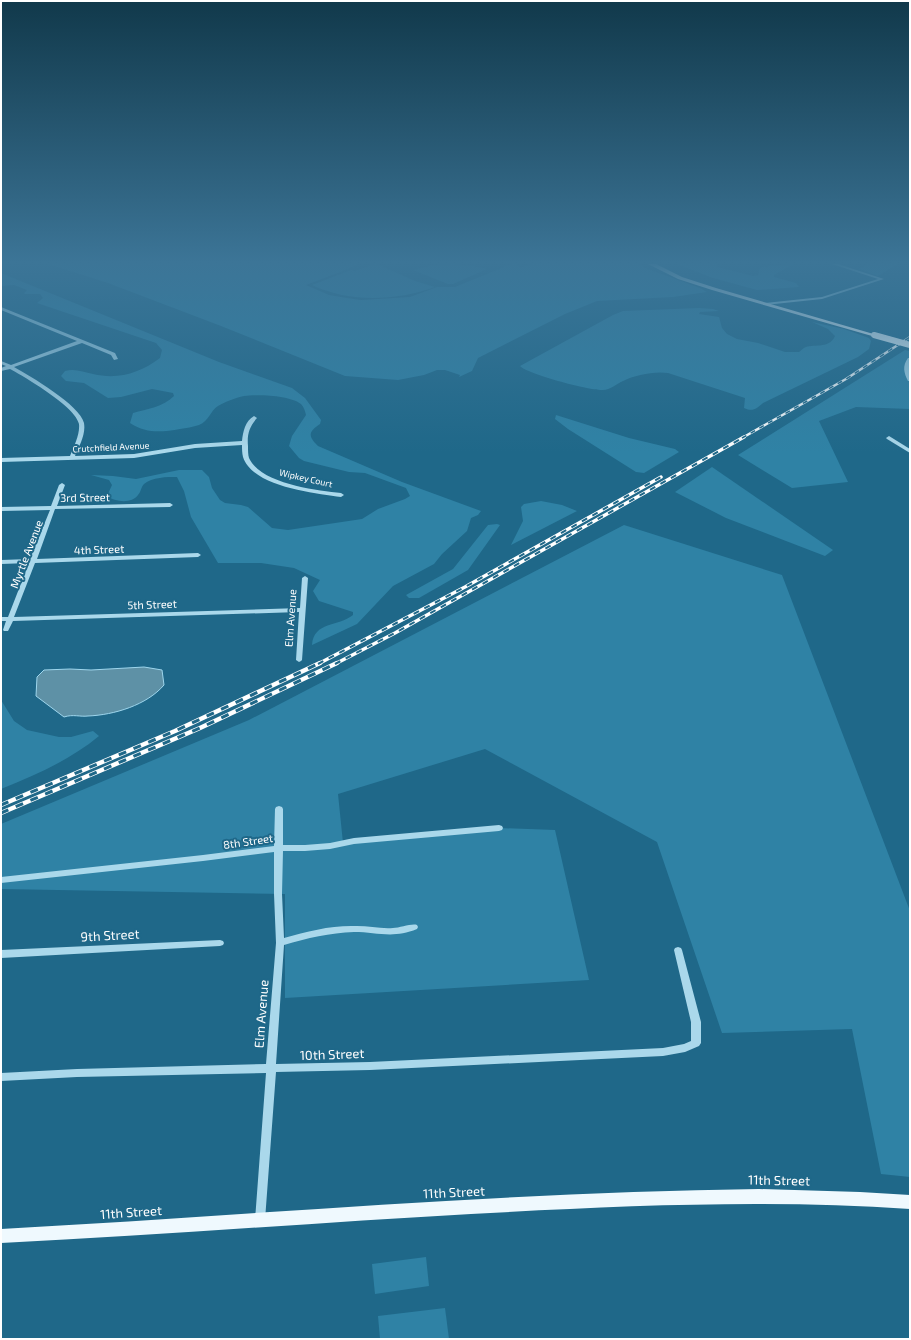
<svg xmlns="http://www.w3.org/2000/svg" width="911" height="1340" viewBox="0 0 911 1340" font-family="'Exo 2',sans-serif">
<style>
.green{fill:#2f82a5}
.water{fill:#5e91a6;stroke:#9ed6ed}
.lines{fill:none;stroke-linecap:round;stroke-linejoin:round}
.minor{fill:#aad8eb;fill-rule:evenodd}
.major{fill:#eff9fe;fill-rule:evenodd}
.rail-far2-casing{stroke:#fff;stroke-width:2.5}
.rail-far1-casing{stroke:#fff;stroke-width:3.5}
.rail-casing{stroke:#fff;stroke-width:4.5}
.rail-far2{stroke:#1f6889;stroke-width:1.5;stroke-dasharray:5;stroke-linecap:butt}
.rail-far1{stroke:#1f6889;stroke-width:2;stroke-dasharray:6;stroke-linecap:butt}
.rail{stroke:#1f6889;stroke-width:3;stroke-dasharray:8;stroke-linecap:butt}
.major-bridge{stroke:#eff9fe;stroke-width:6}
.labels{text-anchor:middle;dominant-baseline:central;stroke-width:4;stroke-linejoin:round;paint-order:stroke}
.far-street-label{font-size:9px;fill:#fff;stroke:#1f6889}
.street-label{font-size:11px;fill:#fff;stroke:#1f6889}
.near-street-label{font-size:13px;fill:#fff;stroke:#1f6889}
</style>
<rect width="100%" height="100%" fill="#1f6889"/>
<g class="green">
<path d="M48,264H357L348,269L306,285L329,295L347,298L361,300L410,297L437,287H455L511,264H518L517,266L522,267L532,264H640L645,268L700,288L707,292L673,297L597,301L565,314L478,358L472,371L459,377L460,375L445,370H437L424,375L398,380L345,376L221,326L108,283Z"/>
<path d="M374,264H377L415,281L435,287C396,301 350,303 312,285L351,270L355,271Z"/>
<path d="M454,264L472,266L487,269L453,284H448L413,270L433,265Z"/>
<path d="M677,264H716L718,267L753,276L758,275L760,268L762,267L793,264L774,275V277L796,283L799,287L757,290L713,278Z"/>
<path d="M867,264H897L878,276L859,269Z"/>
<path d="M1,273L219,362L292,388L305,398L321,420L320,424C308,432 308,436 318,446L402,482L481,511L478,515L471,518L467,531L442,554L434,564L393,586L357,624L312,645C314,621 338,627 353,615V612L319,601L313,591L320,580L294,568L261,563H218L191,517L184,491L177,477C167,477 152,477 144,484C141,487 141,492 138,495C132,504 115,502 107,496L112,485L109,480L91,475L113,476L136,479L179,470H202L209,477L212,488L220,500L225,503L241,505L248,507L272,528L288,530L362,519L378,509L405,499L410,496L406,488L365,473L349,472L304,461L299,458L289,446L292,436L306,415C305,411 304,407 301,404C290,395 257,394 244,396C235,398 225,402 218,406C210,411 209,421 199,425C193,427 186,428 180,429C162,432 147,434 130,423L133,413C147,409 163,407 174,396L173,393L152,389L121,397L108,398L84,383L66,381L61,376L65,371C75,368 83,372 93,374C118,380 140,373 160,358L162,350L156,343L37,303L43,298L40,294H25L24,293L27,290L14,285L1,286Z"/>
<path d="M699,308L713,309L719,311L700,312L699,314L719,317L722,328L727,334L737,339L758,343L785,352H799C801,351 802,349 804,348C812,343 829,350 835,336L828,329L812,322L844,329L869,338L871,341L869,349L858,357L763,403C756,409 753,412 744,408L745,398L668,373C654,371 635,375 623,381C616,384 610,390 603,390C591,391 527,374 520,366L613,315L623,311Z"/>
<path d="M905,350L910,351V409L856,407L819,421L848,482L792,488L738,455Z"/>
<path d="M556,415L629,438L675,449L679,452L644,473L636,472L568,429L555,419Z"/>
<path d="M712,467L833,550L825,556L726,518L675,492Z"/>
<path d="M541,501L562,505L577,511L511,545L523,521L521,507L524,504Z"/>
<path d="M497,524L500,525L468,570L419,598H409L406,595L453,569L488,525Z"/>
<path d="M624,525L782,575L910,911V1177L881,1174L852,1029L722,1033L657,842L485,749L338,794L343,843L499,828L555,830L589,980L285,998V894L1,889V824L249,720Z"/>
<path d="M1,700L14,721L27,730L59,737H71L93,731L99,736C70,760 36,775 1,789Z"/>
<path d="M426,1257L429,1286L375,1294L372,1264Z"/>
<path d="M445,1308L449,1339H380L378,1316Z"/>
</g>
<path class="water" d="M144,667L162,670L164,685C147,705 114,715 88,716C80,717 73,714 64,717L36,696L37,677L44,670L70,669L91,670Z"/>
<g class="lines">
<g class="minor">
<path d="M832,264H838L884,279L822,299L765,305L763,304L765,303L822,297L878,279Z"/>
<path d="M1,307L115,353L118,359L114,360L111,355L82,343L14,367C30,376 80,405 84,423C86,435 79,446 75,456L134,454L195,444L242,441C243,432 245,421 254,416L257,418C249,427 247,435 248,446C248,450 248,455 249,458C261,484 316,490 341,493L344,495L341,497C314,493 253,487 243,457C242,453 242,449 242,445L195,448L134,458L1,462V458L70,456C74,446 80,435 79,424C76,407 25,377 10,369L1,371V368L6,366L1,364V361L11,365L77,341L1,310Z"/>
<path d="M908,358H910L909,369L910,381H908C904,373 902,366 908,358Z"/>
<path d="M889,436L910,449V453L887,439L886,438Z"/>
<path d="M62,483L65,485L57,506L170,503L173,505L170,507L55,509L37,559L198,553L201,555L198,557L35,563L14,617L300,608L302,578L305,576L308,578L302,660L301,661L299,662L296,660L299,612L13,621L8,631H4L3,630L6,621H1V617H8L29,563L1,564V560L30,559L50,510L1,511V507L51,506L59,485Z"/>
<path d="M279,806L282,807L283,809V845H305L330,843L354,838L499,825L502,826L503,828L502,830L499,831L354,844L330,849L305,851H283L282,894L284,938C308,931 332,925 357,926C369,926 381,929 393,928C400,928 412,923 417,925L418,927L417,929C393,939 377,932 354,932C330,933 307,938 284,945L276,1064L370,1062L663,1048L684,1044L691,1041V1022L674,950L675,948L678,947L681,948L682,950L701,1022V1043L699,1046L685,1052L663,1056L370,1070L276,1072L265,1220L264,1224L260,1225L256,1224L255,1220L266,1073L77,1077L1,1081V1073L77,1069L266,1064L276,943L274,894V852L203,861L1,883V877L203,855L274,846L275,809L276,807Z"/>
<path d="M220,940L223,941L224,943L223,945L220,946L1,958V950Z"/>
</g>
<g class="major">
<path d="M648,264H656L682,277L716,288L877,335L872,336L712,290L678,279Z"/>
<path d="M759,1189L860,1192L910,1195V1209C764,1199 618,1206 471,1214C314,1223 158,1235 1,1243V1229C254,1215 506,1192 759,1189Z"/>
</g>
<defs>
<path id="rail-far2" d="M742,438L846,379L910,337"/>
<g id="rail-far1">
<path d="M318,664L465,587L661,477"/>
<path d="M335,664L395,633L744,437"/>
</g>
<g id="rail">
<path d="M1,805L175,731L320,663"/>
<path d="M1,813L200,728L337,663"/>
</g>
</defs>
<use href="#rail-far2" class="rail-far2-casing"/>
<use href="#rail-far1" class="rail-far1-casing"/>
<use href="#rail" class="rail-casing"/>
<use href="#rail-far2" class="rail-far2"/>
<use href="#rail-far1" class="rail-far1"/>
<use href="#rail" class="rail"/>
<path class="major-bridge" d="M874,335L910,345"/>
</g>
<linearGradient id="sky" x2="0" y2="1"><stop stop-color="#11394b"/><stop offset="0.58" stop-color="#3c7597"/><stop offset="1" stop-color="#3c7597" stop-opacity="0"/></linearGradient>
<rect width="911" height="452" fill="url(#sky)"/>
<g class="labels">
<g class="far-street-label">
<text transform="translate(111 447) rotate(-3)">Crutchfield Avenue</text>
<text transform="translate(306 478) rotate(13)">Wipkey Court</text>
</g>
<g class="street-label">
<text transform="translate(85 497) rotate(-1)">3rd Street</text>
<text transform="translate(99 549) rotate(-2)">4th Street</text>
<text transform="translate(26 554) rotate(-69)">Myrtle Avenue</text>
<text transform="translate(152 604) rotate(-2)">5th Street</text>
<text transform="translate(290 618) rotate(-86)">Elm Avenue</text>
<text transform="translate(248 841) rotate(-8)">8th Street</text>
</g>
<g class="near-street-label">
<text transform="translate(110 935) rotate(-3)">9th Street</text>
<text transform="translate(261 1014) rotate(-86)">Elm Avenue</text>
<text transform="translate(332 1054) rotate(-2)">10th Street</text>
<text transform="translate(779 1180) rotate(1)">11th Street</text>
<text transform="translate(454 1192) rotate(-3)">11th Street</text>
<text transform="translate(131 1212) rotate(-4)">11th Street</text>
</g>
</g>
<rect width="911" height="1340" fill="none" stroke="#ffffff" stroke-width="4"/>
</svg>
